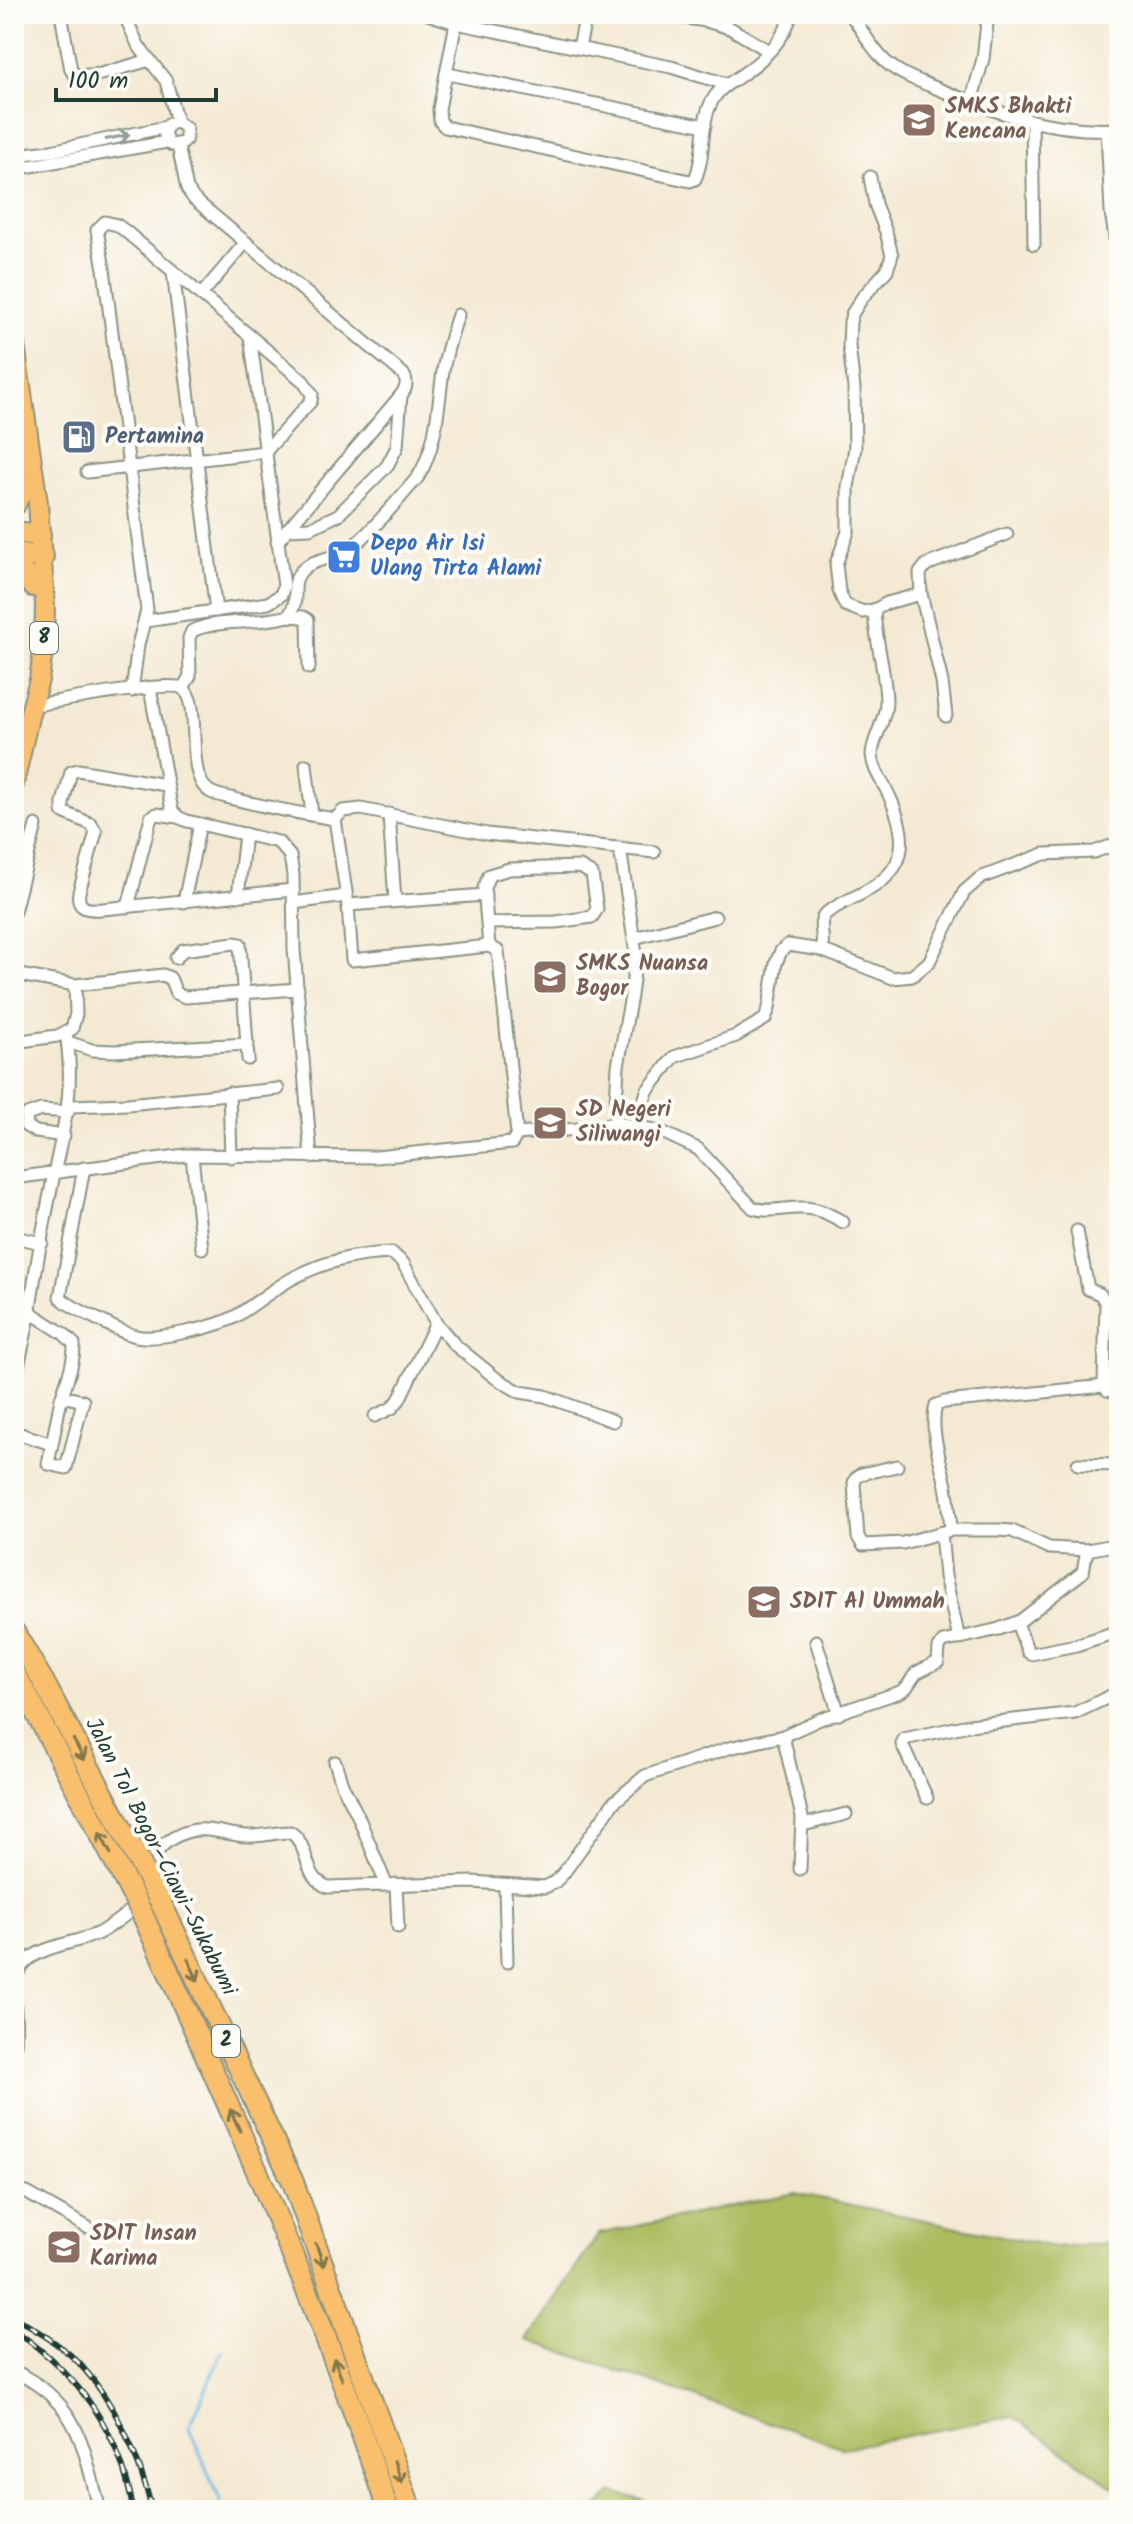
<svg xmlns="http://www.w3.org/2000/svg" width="1133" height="2524" viewBox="0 0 1133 2524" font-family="Kalam,sans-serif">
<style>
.green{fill:#acbc5f;stroke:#667c4a;stroke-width:2}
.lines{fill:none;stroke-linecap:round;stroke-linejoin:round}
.stream{stroke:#6fbce9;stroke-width:3}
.minor-casing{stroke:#8a9384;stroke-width:15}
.trunk-casing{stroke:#8a9384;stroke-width:22}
.motorway-casing{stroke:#8a9384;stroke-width:24}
.minor{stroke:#fff;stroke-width:11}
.trunk{stroke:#f9bf6d;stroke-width:18}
.motorway{stroke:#f9bf6d;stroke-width:20}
.rail-casing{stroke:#1f3d34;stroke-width:6}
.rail{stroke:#fdfcf7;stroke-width:3;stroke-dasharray:9;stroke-linecap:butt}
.motorway-bridge-casing{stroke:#8a9384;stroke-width:24;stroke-linecap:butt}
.motorway-bridge{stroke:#f9bf6d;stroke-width:20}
.oneway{stroke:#8f9e9a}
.oneway2{stroke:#81784e}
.labels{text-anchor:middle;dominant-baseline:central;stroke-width:8;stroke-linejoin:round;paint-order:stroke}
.shield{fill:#fdfcf7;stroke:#62766e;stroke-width:2}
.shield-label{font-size:20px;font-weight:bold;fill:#1f3d34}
.education-label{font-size:22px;font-weight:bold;fill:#785e54;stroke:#fdfcf7;text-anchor:start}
.service-label{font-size:22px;font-weight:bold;fill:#4e5e75;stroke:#fdfcf7;text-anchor:start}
.shop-label{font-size:22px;font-weight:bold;fill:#366cbe;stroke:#fdfcf7;text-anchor:start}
.street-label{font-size:22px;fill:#1f3d34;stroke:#fdfcf7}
</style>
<rect width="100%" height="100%" fill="#fdfcf7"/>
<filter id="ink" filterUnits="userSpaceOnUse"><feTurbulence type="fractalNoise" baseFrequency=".0125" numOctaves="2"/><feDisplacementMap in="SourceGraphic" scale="16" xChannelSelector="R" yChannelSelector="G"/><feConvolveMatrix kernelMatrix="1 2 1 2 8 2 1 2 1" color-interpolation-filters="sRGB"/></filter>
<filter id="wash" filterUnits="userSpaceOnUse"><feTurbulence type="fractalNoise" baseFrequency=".006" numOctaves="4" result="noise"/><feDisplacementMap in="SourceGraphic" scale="32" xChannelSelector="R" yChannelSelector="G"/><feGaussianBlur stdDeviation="1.8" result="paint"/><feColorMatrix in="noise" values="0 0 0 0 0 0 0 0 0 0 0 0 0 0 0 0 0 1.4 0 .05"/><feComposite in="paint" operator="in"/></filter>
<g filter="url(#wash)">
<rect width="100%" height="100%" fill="#f4e9d3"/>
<g class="green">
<path d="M795,2193L1054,2247L1119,2242V2490L1012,2416L844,2448L527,2340L599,2234Z"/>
<path d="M613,2492L678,2510H594Z"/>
</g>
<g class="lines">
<path class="stream" d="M222,2352L189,2428L224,2510"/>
</g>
</g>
<g filter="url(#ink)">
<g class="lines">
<defs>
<g id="minor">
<path d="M61,14L71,70L76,76L101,74L150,60"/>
<path d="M124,14L138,45L166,81L177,122L186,128V139L183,143L172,145L167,142L164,132L169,124L177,122"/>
<path d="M428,14L456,23L671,67L726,84"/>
<path d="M660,14L706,21L730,28L769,51"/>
<path d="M850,14C863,30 871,49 887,63C901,75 919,81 936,88C995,113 1054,133 1119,129"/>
<path d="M456,23L439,109L440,121L445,127L690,181L695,179C707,153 698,118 716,95C722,86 732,82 740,76C761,62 786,39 791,14"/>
<path d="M579,48L586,14"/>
<path d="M448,74L705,126"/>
<path d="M971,102L983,59L988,14"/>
<path d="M1032,122L1034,244"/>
<path d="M1107,130L1111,212L1119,263"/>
<path d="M178,146L187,189L194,199L403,374C408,382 407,388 401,395L277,542"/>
<path d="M14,155L51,151L166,127"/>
<path d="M14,169L167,142"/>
<path d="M173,272L216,611"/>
<path d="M201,295L246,242"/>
<path d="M87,472L265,452L311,401L312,394L303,381L250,336"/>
<path d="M287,529L310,528L338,515L387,466L397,447L401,395"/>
<path d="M921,594L942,682L946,716"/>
<path d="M874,610L887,603L921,594L920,573L926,565L1007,534"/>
<path d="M288,616L303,617L308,620L309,668"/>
<path d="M150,688L172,811L178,817L187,821L278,842L290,856L293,875L294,949L311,1157"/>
<path d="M183,688L190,676L189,638L192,631C220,618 258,625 288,616C301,601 290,587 299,574C308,560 329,559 343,553C362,544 403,494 418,477C437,446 438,406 443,371C446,352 452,333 458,315"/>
<path d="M132,691L138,645L147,610L104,269L97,230L105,222L117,225L124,230L250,336L284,586L281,595L268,603L146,621"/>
<path d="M306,765L312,815"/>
<path d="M166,785L78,770L71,772L63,803V812L91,824L96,832L79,892C76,910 89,910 103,909L293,890"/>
<path d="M389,814L395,901"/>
<path d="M335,819L343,811L361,809L487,834L654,852"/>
<path d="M238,896L245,834"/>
<path d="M184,902L200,824"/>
<path d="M293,903L346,896"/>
<path d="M348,905L485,895"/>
<path d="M128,907L151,817L157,814L178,817"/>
<path d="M14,912L36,825"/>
<path d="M487,923L556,922L592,917L597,909L592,874L580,867L509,869L489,875L484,888L489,946"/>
<path d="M634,938L715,917"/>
<path d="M821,950C826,938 817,926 824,915C846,897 879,892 895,866C909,844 897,811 886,789C880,778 873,768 872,755C872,740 886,721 886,702C886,673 875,640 874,610L863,612L845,605L839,591L836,564L848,532V487L855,448L854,388L849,346L850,322L852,314L862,298L887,270L892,255L886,232L875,204L870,177"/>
<path d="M176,958L183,950L234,943L240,944L248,1059"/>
<path d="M14,974L75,985L163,975L170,978L176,993L185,997L298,989"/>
<path d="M14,1042L57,1036L72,1029L76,1014L75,985"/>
<path d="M68,1042L92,1050L114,1051L248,1044"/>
<path d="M229,1093L231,1157"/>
<path d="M70,1106L128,1104L278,1089"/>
<path d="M615,1123L618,1066L631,996L636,954L620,848"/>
<path d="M637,1126L662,1132L698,1149L753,1208C769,1213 783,1208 799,1208C816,1207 829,1214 843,1222"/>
<path d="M517,1134L590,1128L615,1123L637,1126L647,1091L674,1057L736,1036L765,1019L769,1008L776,963L781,951L788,945L821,950L893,978L912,976L929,962L964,892L980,878L1044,854L1094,852L1119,843"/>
<path d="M64,1136L36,1132L26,1126L27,1115L41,1110L68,1112"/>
<path d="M192,1156L202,1248"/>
<path d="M84,1168L60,1297C69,1307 85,1312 97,1319C109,1325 122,1333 136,1336C156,1341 218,1327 236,1316C257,1303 275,1287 297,1276C326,1261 360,1254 392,1253L403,1263L436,1323L455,1345L497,1379L520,1392L545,1396L613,1421"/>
<path d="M14,1178L185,1155L376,1157L512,1143L517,1134L498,951L489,946L352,960L348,905L335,819C302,814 270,808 238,800C229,797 216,796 209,791C183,774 204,701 182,688C169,680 51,703 29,706"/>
<path d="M1077,1231L1088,1289L1100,1294L1106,1303L1104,1384L1107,1390L1119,1392"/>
<path d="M14,1237L42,1243"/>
<path d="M14,1385L30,1312"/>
<path d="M62,1396L83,1401L66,1468L48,1464L61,1399C66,1382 75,1362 74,1344L64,1334L33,1314L30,1309C36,1264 45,1218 54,1174C65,1121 75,1088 66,1033"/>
<path d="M375,1416L392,1408L399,1400L436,1323"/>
<path d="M1119,1427V1467"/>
<path d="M14,1432L52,1444"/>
<path d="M1078,1464L1119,1465"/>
<path d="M897,1466L861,1474L856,1478L854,1483L858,1537L863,1545L903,1543L951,1530H999L1012,1531L1049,1548L1088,1550"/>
<path d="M951,1530C950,1516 949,1501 946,1486C941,1461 929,1430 936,1405L945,1402L1104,1386"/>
<path d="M941,1533L945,1576L959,1639"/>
<path d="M1115,1544L1119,1560"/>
<path d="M1017,1623L1028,1652L1031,1654L1076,1645L1119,1631"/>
<path d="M816,1641L839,1714"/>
<path d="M783,1736L802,1817L800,1869"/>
<path d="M335,1762L342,1784L358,1816L386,1884"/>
<path d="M927,1798L902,1744L904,1739L969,1725L1075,1713L1119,1692"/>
<path d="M803,1825L846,1814"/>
<path d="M396,1884L398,1927"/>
<path d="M505,1886L507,1962"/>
<path d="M14,2051C20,2026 9,1990 18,1972C32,1945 74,1945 99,1933C108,1928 116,1922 124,1916C153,1894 137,1852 181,1834C204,1824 224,1835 247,1836C261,1837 276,1832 290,1832C311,1845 302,1878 328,1887L472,1882L545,1887L555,1882L563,1874L614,1802L645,1776L729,1748L783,1736L820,1719L900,1692L906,1688L916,1673L938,1662L939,1648L943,1642L999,1629L1020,1621L1083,1572L1087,1550L1119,1544"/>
<path d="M14,2190L27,2193L87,2227"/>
<path d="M14,2371C81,2404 82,2445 100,2510"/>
</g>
<path id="trunk" d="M14,338L38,503L45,606L44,644L39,680L29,717L14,784"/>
<g id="motorway">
<path d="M14,506L24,486"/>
<path d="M14,532L40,535"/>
<path d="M14,553L43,557"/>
<path d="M14,559L33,586"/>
<path d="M14,1632L43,1681"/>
<path d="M14,1673L24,1690"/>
<path d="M159,1899L293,2182L411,2510"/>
<path d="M141,1911C230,2108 320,2304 388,2510"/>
</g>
</defs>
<use href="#minor" class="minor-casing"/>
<use href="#trunk" class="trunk-casing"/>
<use href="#motorway" class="motorway-casing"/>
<use href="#minor" class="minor"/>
<use href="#trunk" class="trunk"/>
<use href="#motorway" class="motorway"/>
<defs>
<g id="rail">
<path d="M14,2317C36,2330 60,2344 79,2363C117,2405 139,2456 152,2510"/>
<path d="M14,2330C78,2374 121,2431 133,2510"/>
</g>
</defs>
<use href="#rail" class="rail-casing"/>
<use href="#rail" class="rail"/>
<defs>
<g id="motorway-bridge">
<path d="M43,1681L159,1899"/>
<path d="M24,1690L141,1911"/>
</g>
</defs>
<use href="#motorway-bridge" class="motorway-bridge-casing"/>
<use href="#motorway-bridge" class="motorway-bridge"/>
</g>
<defs><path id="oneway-shaft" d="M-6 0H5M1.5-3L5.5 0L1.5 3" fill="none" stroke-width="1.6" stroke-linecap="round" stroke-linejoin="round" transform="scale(2)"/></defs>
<use class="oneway" href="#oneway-shaft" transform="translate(118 137) rotate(-11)"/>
<g class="oneway2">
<use href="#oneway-shaft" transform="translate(79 1750) rotate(62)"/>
<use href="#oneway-shaft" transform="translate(105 1843) rotate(-118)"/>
<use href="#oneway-shaft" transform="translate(193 1970) rotate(65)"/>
<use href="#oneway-shaft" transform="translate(235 2120) rotate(-114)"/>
<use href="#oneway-shaft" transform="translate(320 2255) rotate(70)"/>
<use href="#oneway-shaft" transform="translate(338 2369) rotate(-111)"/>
<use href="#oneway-shaft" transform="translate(398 2472) rotate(71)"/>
</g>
</g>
<defs>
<symbol id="school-square" viewBox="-11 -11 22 22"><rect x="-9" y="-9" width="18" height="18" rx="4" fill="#8d6e63" stroke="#fdfcf7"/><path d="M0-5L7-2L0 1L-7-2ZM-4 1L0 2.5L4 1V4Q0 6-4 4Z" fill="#fff"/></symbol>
<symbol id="fuel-square" viewBox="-11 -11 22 22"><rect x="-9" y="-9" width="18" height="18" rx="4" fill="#5c6f8a" stroke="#fdfcf7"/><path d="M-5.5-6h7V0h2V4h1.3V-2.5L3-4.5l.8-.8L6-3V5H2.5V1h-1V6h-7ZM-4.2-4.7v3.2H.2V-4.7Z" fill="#fff"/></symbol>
<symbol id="supermarket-square" viewBox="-11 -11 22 22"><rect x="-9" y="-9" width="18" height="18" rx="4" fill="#3f7fe0" stroke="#fdfcf7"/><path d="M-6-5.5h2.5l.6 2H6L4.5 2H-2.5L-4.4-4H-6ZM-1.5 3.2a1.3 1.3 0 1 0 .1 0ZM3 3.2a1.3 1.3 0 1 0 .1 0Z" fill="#fff"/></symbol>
</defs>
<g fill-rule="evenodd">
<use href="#school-square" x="899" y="100" width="40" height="40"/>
<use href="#fuel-square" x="59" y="417" width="40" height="40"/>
<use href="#supermarket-square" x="324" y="537" width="40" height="40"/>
<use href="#school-square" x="530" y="957" width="40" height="40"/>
<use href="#school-square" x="530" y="1103" width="40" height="40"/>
<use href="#school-square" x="744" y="1582" width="40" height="40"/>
<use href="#school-square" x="44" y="2227" width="40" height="40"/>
</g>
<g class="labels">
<g class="shield">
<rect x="30" y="622" width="28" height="32" rx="6"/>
<rect x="212" y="2025" width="28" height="32" rx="6"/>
</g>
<g class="shield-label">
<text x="44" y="638">8</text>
<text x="226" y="2041">2</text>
</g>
<g class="education-label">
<text x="945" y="107">SMKS Bhakti<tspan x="945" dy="25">Kencana</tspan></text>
<text x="576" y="964">SMKS Nuansa<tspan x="576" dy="25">Bogor</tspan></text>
<text x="576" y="1110">SD Negeri<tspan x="576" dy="25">Siliwangi</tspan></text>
<text x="790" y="1602">SDIT Al Ummah</text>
<text x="90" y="2234">SDIT Insan<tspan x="90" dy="25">Karima</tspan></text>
</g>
<g class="service-label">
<text x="105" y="437">Pertamina</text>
</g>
<g class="shop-label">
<text x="370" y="544">Depo Air Isi<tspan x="370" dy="25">Ulang Tirta Alami</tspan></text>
</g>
<g class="street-label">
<text transform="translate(160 1857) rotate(63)">Jalan Tol Bogor–Ciawi–Sukabumi</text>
</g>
</g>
<rect width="1133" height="2524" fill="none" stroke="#fdfcf7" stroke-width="48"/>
<path d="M56 88v12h160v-12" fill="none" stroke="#1f3d34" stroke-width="4"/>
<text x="68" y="88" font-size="24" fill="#1f3d34" stroke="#fdfcf7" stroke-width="6" paint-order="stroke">100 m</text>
</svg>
